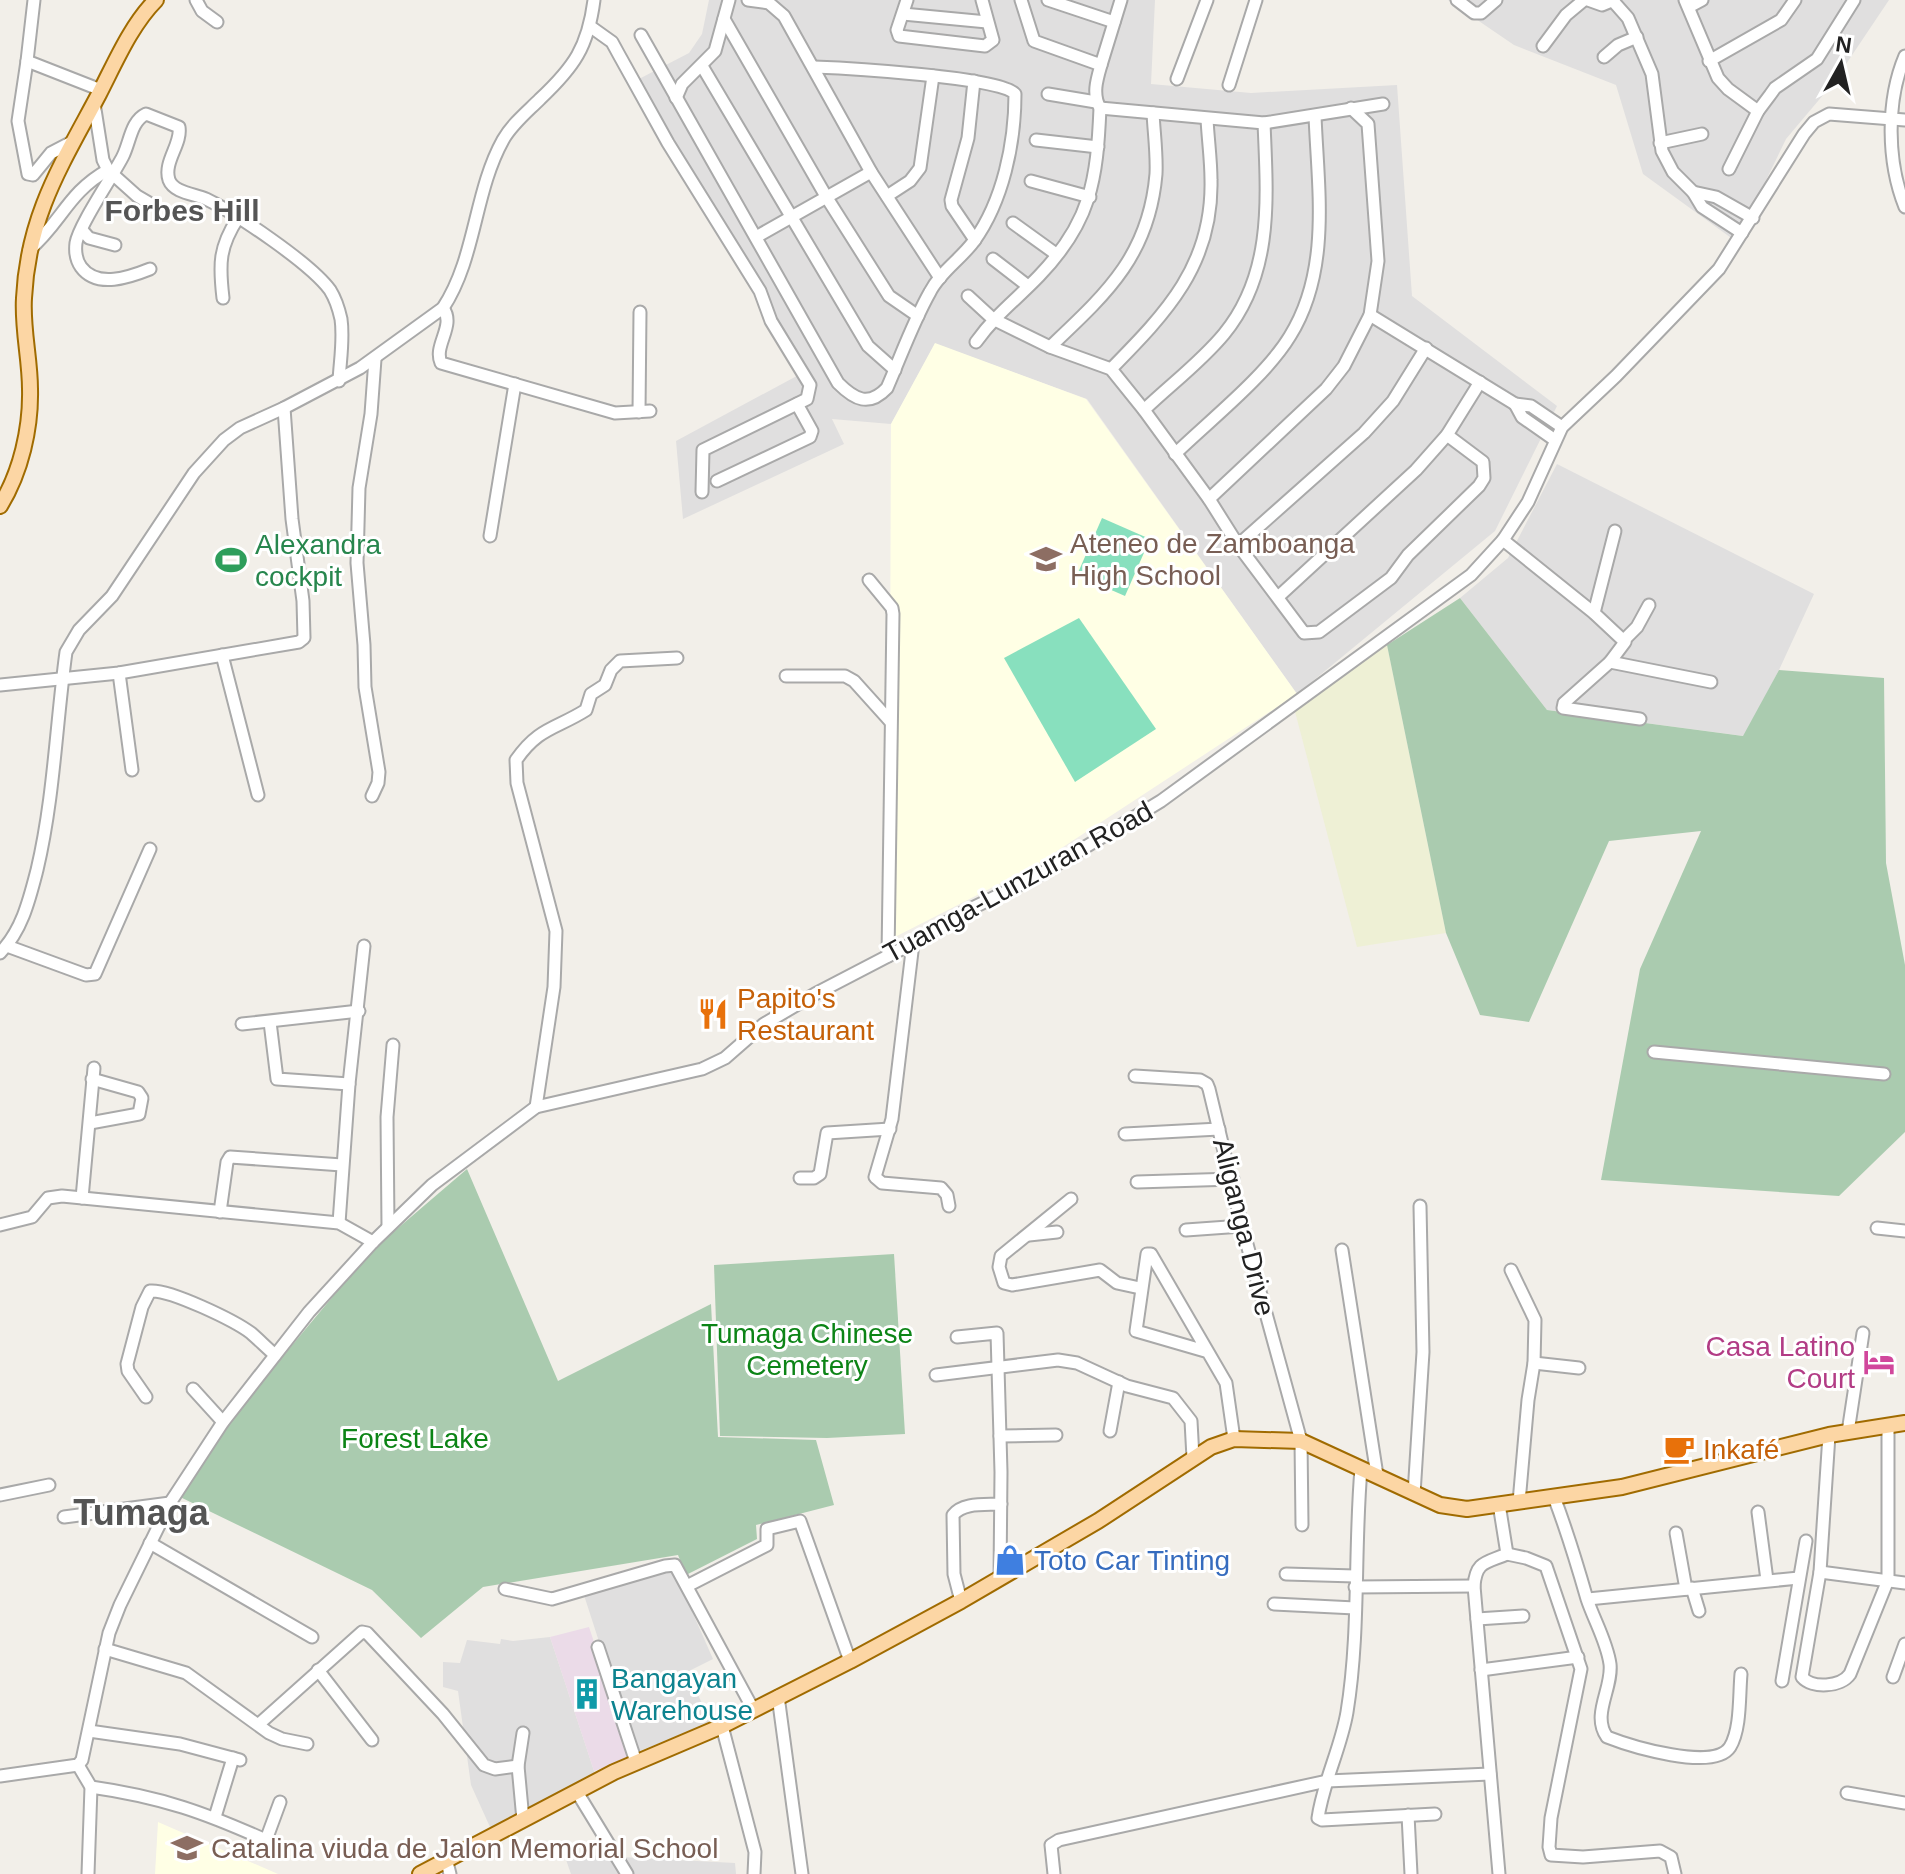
<svg xmlns="http://www.w3.org/2000/svg" width="1905" height="1874" viewBox="0 0 1905 1874" font-family="Arial,sans-serif">
<style>
.residential{fill:#e0dfdf}
.industrial{fill:#ebdbe8}
.education{fill:#ffffe5}
.farmland{fill:#eef0d5}
.cemetery{fill:#aacbaf}
.pitch{fill:#88e0be}
.lines{fill:none;stroke-linecap:round;stroke-linejoin:round}
.minor-casing{stroke:#a9a9a9;stroke-width:15}
.major-casing{stroke:#a06b00;stroke-width:18}
.minor{stroke:#fff;stroke-width:11}
.major{stroke:#fcd6a4;stroke-width:14}
.labels{text-anchor:middle;dominant-baseline:central;stroke-width:6;stroke-linejoin:round;paint-order:stroke}
.education-label{font-size:28px;fill:#785e54;stroke:#fff;text-anchor:start}
.leisure-label{font-size:28px;fill:#27864d;stroke:#fff;text-anchor:start}
.street-label{font-size:28px;fill:#222;stroke:#fff}
.food-label{font-size:28px;fill:#c56008;stroke:#fff;text-anchor:start}
.park-label{font-size:28px;fill:#0c8416;stroke:#fff}
.hotel-label{font-size:28px;fill:#b23c85;stroke:#fff;text-anchor:end}
.shop-label{font-size:28px;fill:#366cbe;stroke:#fff;text-anchor:start}
.culture-label{font-size:28px;fill:#0d838f;stroke:#fff;text-anchor:start}
.neighbourhood-label{font-size:30px;font-weight:bold;fill:#555;stroke:#fff}
.district-label{font-size:36px;font-weight:bold;fill:#555;stroke:#fff}
</style>
<rect width="100%" height="100%" fill="#f2efe9"/>
<g class="residential">
<path d="M709,0H1155L1151,84L1251,93L1397,85L1412,296L1557,406L1495,531L1297,694L1087,399L935,344L891,424L832,419L844,444L683,519L676,441L806,371L637,80L689,53L702,34Z"/>
<path d="M1448,0H1889L1834,82L1786,139L1754,205L1734,240L1643,174L1616,85L1514,45Z"/>
<path d="M1557,464L1814,594L1779,670L1744,736L1547,710L1460,598L1508,558Z"/>
<path d="M672,1566L713,1659L687,1672L711,1722L635,1753L583,1592Z"/>
<path d="M550,1637L596,1777L523,1815L520,1804H514L519,1820L490,1827L471,1785L458,1691L443,1687V1662L460,1663L467,1640L500,1644L501,1639L513,1641Z"/>
<path d="M564,1854L735,1863L736,1874H571Z"/>
</g>
<path class="industrial" d="M589,1627L632,1757L594,1771L550,1637Z"/>
<g class="education">
<path d="M935,343L1086,399L1297,694L1034,866L889,940L891,424Z"/>
<path d="M158,1822L278,1874H155Z"/>
</g>
<path class="farmland" d="M1387,645L1446,933L1357,947L1293,704Z"/>
<g class="cemetery">
<path d="M1460,598L1547,710L1743,736L1779,670L1884,678L1886,863L1905,965V1132L1839,1196L1601,1180L1640,969L1701,831L1609,841L1529,1022L1480,1015L1446,933L1387,645Z"/>
<path d="M467,1169L558,1381L711,1304L718,1437L816,1440L834,1505L756,1525L757,1539L686,1575L678,1555L483,1587L421,1638L372,1590L178,1496L232,1417L370,1252Z"/>
<path d="M894,1254L905,1434L827,1438L720,1436L714,1265Z"/>
</g>
<g class="pitch">
<path d="M1102,518L1150,539L1125,596L1077,575Z"/>
<path d="M1079,618L1156,729L1075,782L1004,658Z"/>
</g>
<g class="lines">
<defs>
<g id="minor">
<path d="M34,0L27,61L101,90"/>
<path d="M196,0L202,11L217,22"/>
<path d="M748,0L769,3L784,16L871,172L940,278"/>
<path d="M907,0L897,30L899,36L985,46L993,40L982,0"/>
<path d="M1021,0L1034,41L1101,65L1121,0"/>
<path d="M1048,0L1114,22"/>
<path d="M1457,0L1474,13H1481L1496,0"/>
<path d="M1588,0L1602,5L1614,0"/>
<path d="M1685,0L1718,78L1728,89L1758,111"/>
<path d="M1613,1L1628,18L1652,74L1662,151L1673,172L1693,192L1702,207L1742,233"/>
<path d="M1689,7L1702,0"/>
<path d="M903,14L987,22"/>
<path d="M724,19L827,198L889,296L918,316"/>
<path d="M591,27L612,42L618,53L668,143L760,291L771,321L810,385L807,399L703,450L702,492"/>
<path d="M641,35L838,383C855,400 869,407 887,388C901,356 913,322 930,292C940,272 961,259 974,241C1003,201 1015,143 1015,94C1003,77 843,68 814,67"/>
<path d="M1543,46L1566,15L1584,0"/>
<path d="M1905,56C1886,101 1887,162 1905,207"/>
<path d="M1604,57L1618,45L1637,37"/>
<path d="M27,61L18,121L28,174L33,175L51,153L74,141"/>
<path d="M1709,61L1781,20L1795,0"/>
<path d="M702,66L868,346L895,370"/>
<path d="M1177,79L1207,0"/>
<path d="M974,81L968,138L951,200L952,206L975,240"/>
<path d="M1229,85L1256,0"/>
<path d="M1048,94L1096,102"/>
<path d="M676,98L682,84L715,51L729,0"/>
<path d="M94,103L103,160L108,170L137,196L149,203"/>
<path d="M1100,108L1264,123L1383,104"/>
<path d="M1036,140L1098,147"/>
<path d="M1660,143L1702,134"/>
<path d="M1729,169L1758,111L1770,95L1775,88L1817,59L1854,0"/>
<path d="M1031,181L1090,197"/>
<path d="M1693,192L1716,197L1753,218"/>
<path d="M887,196L910,181L920,168L933,76"/>
<path d="M1013,223L1056,254"/>
<path d="M82,230L89,238L115,245"/>
<path d="M756,237L871,172"/>
<path d="M29,250C61,223 68,192 108,170"/>
<path d="M993,259L1028,286"/>
<path d="M150,269C130,277 97,289 81,267C76,260 75,251 76,243C79,225 113,176 123,156C130,142 131,121 146,114L179,127C182,144 163,162 169,180C174,193 195,194 206,199C237,214 310,263 330,290C335,298 339,310 341,319C344,339 340,361 339,381"/>
<path d="M968,296L993,319L1050,347L1111,369L1144,410L1209,499L1238,545L1304,633L1319,632L1391,578L1408,555L1479,486L1484,478L1483,462L1447,435"/>
<path d="M223,298C219,264 219,247 238,218"/>
<path d="M443,308C456,326 433,345 441,363L615,413L650,411"/>
<path d="M1370,315L1515,404"/>
<path d="M976,342C996,314 1016,300 1039,276C1091,222 1097,180 1100,108C1092,94 1097,79 1101,65"/>
<path d="M1050,347C1106,294 1149,256 1156,174C1157,154 1154,133 1153,113"/>
<path d="M1111,369C1166,313 1213,265 1211,180C1211,160 1208,139 1207,119"/>
<path d="M1144,410C1170,385 1201,362 1224,334C1274,273 1267,197 1264,123"/>
<path d="M639,412L640,312"/>
<path d="M1555,440L1522,417L1515,404L1531,406L1562,427"/>
<path d="M1175,454C1209,421 1266,376 1290,336C1331,270 1318,190 1315,116"/>
<path d="M717,481L810,437L812,431L797,404"/>
<path d="M1209,499L1326,389L1344,366L1370,315L1378,261L1368,124L1351,108"/>
<path d="M490,536L515,384"/>
<path d="M1503,540L1594,613L1625,642L1610,662L1564,703L1563,708L1640,719"/>
<path d="M1238,545L1364,433L1393,401L1426,348"/>
<path d="M869,580L892,608L893,614L888,956"/>
<path d="M1278,597L1416,470L1447,435L1480,382"/>
<path d="M1594,613L1615,531"/>
<path d="M1624,640L1637,627L1649,605"/>
<path d="M222,655L258,795"/>
<path d="M1610,662L1711,682"/>
<path d="M119,673L132,770"/>
<path d="M786,676H845L854,681L890,721"/>
<path d="M0,685L119,673L299,642L304,638L303,601L292,519L284,408"/>
<path d="M372,796L378,783L379,772L365,687L364,645L357,563L359,488L371,414L375,359"/>
<path d="M913,943L892,1119L875,1177L882,1183L941,1188L947,1195L949,1206"/>
<path d="M7,946L86,975L95,974L150,849"/>
<path d="M0,953C22,930 29,901 37,870C54,798 56,725 66,652L79,630L112,596L194,473L224,440L240,428L284,408L360,368L443,308C476,258 474,192 503,140C512,124 527,112 540,99C574,67 588,47 594,0"/>
<path d="M270,1022L277,1079L349,1084"/>
<path d="M242,1024L359,1011"/>
<path d="M1654,1052L1884,1074"/>
<path d="M1135,1076L1200,1080L1207,1084L1209,1089L1242,1226L1301,1441L1302,1525"/>
<path d="M536,1107L554,987L556,931L517,783L516,760C539,727 556,729 586,710L591,694L605,685L611,670L620,661L677,658"/>
<path d="M90,1123L139,1114L142,1098L138,1092L92,1079"/>
<path d="M1125,1134L1219,1129"/>
<path d="M800,1178H814L820,1174L827,1133L890,1129"/>
<path d="M1137,1182L1233,1179"/>
<path d="M82,1198L94,1068"/>
<path d="M1071,1199L1001,1256L999,1267L1004,1283L1012,1285L1100,1270L1117,1283L1140,1288"/>
<path d="M220,1212L227,1162L230,1157L342,1165"/>
<path d="M339,1223L349,1084L364,946"/>
<path d="M0,1225L32,1217L48,1198L62,1196L339,1223L373,1242"/>
<path d="M388,1227L387,1117L393,1045"/>
<path d="M1877,1228L1905,1231"/>
<path d="M1186,1230L1242,1226"/>
<path d="M1029,1235L1057,1232"/>
<path d="M1342,1250L1377,1475"/>
<path d="M1511,1270L1535,1320L1534,1363L1528,1400L1519,1502"/>
<path d="M957,1337L997,1333L1001,1472L1000,1577"/>
<path d="M1205,1351L1136,1331L1147,1254H1151L1226,1383L1234,1439"/>
<path d="M1534,1363L1579,1368"/>
<path d="M936,1375L1058,1360L1077,1363L1127,1386L1173,1398L1191,1421L1193,1458"/>
<path d="M193,1389L223,1422"/>
<path d="M146,1397L128,1371L127,1364L142,1307L150,1291C170,1289 235,1321 251,1333C259,1340 267,1348 275,1355"/>
<path d="M1110,1431L1119,1382"/>
<path d="M1848,1432L1863,1333"/>
<path d="M1829,1435L1820,1572L1802,1677C1812,1689 1841,1687 1850,1674L1888,1580V1425"/>
<path d="M1000,1436L1056,1435"/>
<path d="M1361,1469C1354,1549 1360,1632 1347,1712C1341,1748 1323,1782 1318,1818L1322,1820L1435,1814"/>
<path d="M1414,1494L1423,1352L1420,1206"/>
<path d="M0,1495L49,1485"/>
<path d="M1554,1497C1567,1531 1577,1564 1587,1599C1594,1620 1607,1642 1610,1664C1613,1688 1591,1715 1607,1737C1630,1746 1714,1772 1730,1747C1741,1729 1739,1696 1741,1674"/>
<path d="M1499,1504L1507,1554C1486,1563 1476,1561 1474,1586L1499,1874"/>
<path d="M1758,1512L1767,1580"/>
<path d="M64,1517L170,1503"/>
<path d="M1676,1533L1686,1589"/>
<path d="M150,1543L312,1637"/>
<path d="M1507,1554L1526,1558L1546,1566L1581,1669L1551,1818L1549,1847L1551,1855L1583,1857L1660,1851L1671,1857L1675,1874"/>
<path d="M1820,1572L1905,1583"/>
<path d="M1286,1574L1355,1576"/>
<path d="M687,1586L767,1545V1529L800,1521L850,1661"/>
<path d="M1355,1587L1474,1586"/>
<path d="M1692,1588L1699,1611"/>
<path d="M505,1589L552,1599L665,1566L675,1565L753,1709"/>
<path d="M1588,1599L1799,1578"/>
<path d="M961,1601L954,1574L953,1515C963,1502 985,1505 1001,1504"/>
<path d="M1274,1604L1355,1608"/>
<path d="M1477,1619L1523,1616"/>
<path d="M598,1647L636,1762"/>
<path d="M105,1649L186,1673L269,1733L282,1739L307,1744"/>
<path d="M318,1670L372,1740"/>
<path d="M1481,1670L1578,1657"/>
<path d="M1893,1677L1905,1644"/>
<path d="M1782,1681L1806,1541"/>
<path d="M778,1696L802,1874"/>
<path d="M259,1724L362,1632L367,1633L443,1714L484,1765L495,1769L518,1766"/>
<path d="M722,1726L755,1852L754,1874"/>
<path d="M89,1731L180,1744L240,1760"/>
<path d="M78,1765L91,1787L88,1874"/>
<path d="M0,1776L78,1765L82,1760L109,1633L120,1605L170,1503L223,1422L309,1312L373,1242L432,1185L536,1107L702,1069L725,1058L764,1024L815,994L913,943L964,912L1036,877L1161,801L1471,575L1503,540L1528,502L1562,427L1616,376L1719,269L1804,134L1814,122L1829,114L1905,120"/>
<path d="M91,1787C162,1797 206,1813 270,1842"/>
<path d="M577,1792L627,1874"/>
<path d="M1847,1793L1905,1803"/>
<path d="M1408,1815L1411,1874"/>
<path d="M215,1817L233,1758"/>
<path d="M523,1820L518,1766L523,1733"/>
<path d="M266,1840L280,1802"/>
<path d="M447,1862L450,1874"/>
<path d="M1054,1874L1051,1845L1059,1840L1327,1781L1490,1774"/>
</g>
<g id="major">
<path d="M0,506C21,472 31,428 30,389C30,359 22,328 24,298C28,215 62,164 99,94C115,63 131,25 156,0"/>
<path d="M420,1874L614,1772L722,1726L850,1661L961,1601L1098,1521L1211,1447L1234,1439L1301,1441L1440,1505L1467,1509L1622,1487L1829,1435L1905,1423"/>
</g>
</defs>
<use href="#minor" class="minor-casing"/>
<use href="#major" class="major-casing"/>
<use href="#minor" class="minor"/>
<use href="#major" class="major"/>
</g>
<defs>
<symbol id="school-bare" viewBox="-9 -9 18 18"><path d="M0-5L7-2L0 1L-7-2ZM-4 1L0 2.5L4 1V4Q0 6-4 4Z" fill="#8d6e63" stroke="#fff" stroke-width="2.5" paint-order="stroke"/></symbol>
<symbol id="stadium-bare" viewBox="-9 -9 18 18"><path d="M0-5a6.5 5 0 1 0 0 10a6.5 5 0 1 0 0-10ZM-3.5-1.8h7v3.6h-7Z" fill="#2e9e5b" stroke="#fff" stroke-width="2.5" paint-order="stroke"/></symbol>
<symbol id="restaurant-bare" viewBox="-9 -9 18 18"><path d="M-5-6h1v4h1v-4h1v4h1v-4h1v5L-1.5 .5V6h-2V.5L-5-1ZM5-6V6H3V1.5H1.5Q1.5-4 5-6Z" fill="#e8710a" stroke="#fff" stroke-width="2.5" paint-order="stroke"/></symbol>
<symbol id="hotel-bare" viewBox="-9 -9 18 18"><path d="M-6-4.5h1.5V1H6V5H4.5V3h-9V5H-6ZM-4 0a1.8 1.8 0 1 1 3.6 0ZM.5 0V-2.5h3Q6-2.5 6 0Z" fill="#d1479c" stroke="#fff" stroke-width="2.5" paint-order="stroke"/></symbol>
<symbol id="cafe-bare" viewBox="-9 -9 18 18"><path d="M-5.5-4.5H6V0H3Q3 3.5 0 3.5H-2.5Q-5.5 3.5-5.5 0ZM3-3.2v2h1.7v-2ZM-6 4.5H4V6H-6Z" fill="#e8710a" stroke="#fff" stroke-width="2.5" paint-order="stroke"/></symbol>
<symbol id="shop-bare" viewBox="-9 -9 18 18"><path d="M-5-2.5h2.3a2.7 3.5 0 0 1 5.4 0H5L5.5 6h-11ZM-1.5-2.5h3a1.5 2.3 0 0 0-3 0Z" fill="#3f7fe0" stroke="#fff" stroke-width="2.5" paint-order="stroke"/></symbol>
<symbol id="building-bare" viewBox="-9 -9 18 18"><path d="M-4-6H4V6H1V3H-1V6H-4ZM-2.5-4.3h1.7v1.8h-1.7ZM.8-4.3h1.7v1.8H.8ZM-2.5-1h1.7V.8h-1.7ZM.8-1h1.7V.8H.8Z" fill="#0f9aa8" stroke="#fff" stroke-width="2.5" paint-order="stroke"/></symbol>
</defs>
<g fill-rule="evenodd">
<use href="#school-bare" x="1024" y="537" width="44" height="44"/>
<use href="#stadium-bare" x="209" y="538" width="44" height="44"/>
<use href="#restaurant-bare" x="691" y="992" width="44" height="44"/>
<use href="#hotel-bare" x="1857" y="1340" width="44" height="44"/>
<use href="#cafe-bare" x="1657" y="1427" width="44" height="44"/>
<use href="#shop-bare" x="988" y="1538" width="44" height="44"/>
<use href="#building-bare" x="565" y="1672" width="44" height="44"/>
<use href="#school-bare" x="165" y="1826" width="44" height="44"/>
</g>
<g class="labels">
<g class="education-label">
<text x="1070" y="543">Ateneo de Zamboanga<tspan x="1070" dy="32">High School</tspan></text>
<text x="211" y="1848">Catalina viuda de Jalon Memorial School</text>
</g>
<g class="leisure-label">
<text x="255" y="544">Alexandra<tspan x="255" dy="32">cockpit</tspan></text>
</g>
<g class="street-label">
<text transform="translate(1018 882) rotate(-29)">Tuamga-Lunzuran Road</text>
<text transform="translate(1244 1227) rotate(76)">Aliganga Drive</text>
</g>
<g class="food-label">
<text x="737" y="998">Papito's<tspan x="737" dy="32">Restaurant</tspan></text>
<text x="1703" y="1449">Inkafé</text>
</g>
<g class="park-label">
<text x="807" y="1333">Tumaga Chinese<tspan x="807" dy="32">Cemetery</tspan></text>
<text x="415" y="1438">Forest Lake</text>
</g>
<g class="hotel-label">
<text x="1855" y="1346">Casa Latino<tspan x="1855" dy="32">Court</tspan></text>
</g>
<g class="shop-label">
<text x="1034" y="1560">Toto Car Tinting</text>
</g>
<g class="culture-label">
<text x="611" y="1678">Bangayan<tspan x="611" dy="32">Warehouse</tspan></text>
</g>
<g class="neighbourhood-label">
<text x="182" y="210">Forbes Hill</text>
</g>
<g class="district-label">
<text x="141" y="1512">Tumaga</text>
</g>
</g>
<g transform="translate(1841 64) rotate(8)" stroke="#ffffff" stroke-width="6" paint-order="stroke">
<path d="M0-6L14 30L0 20L-14 30Z" fill="#222222"/>
<text y="-12" font-size="22" font-weight="bold" text-anchor="middle" fill="#222222">N</text>
</g>
</svg>
